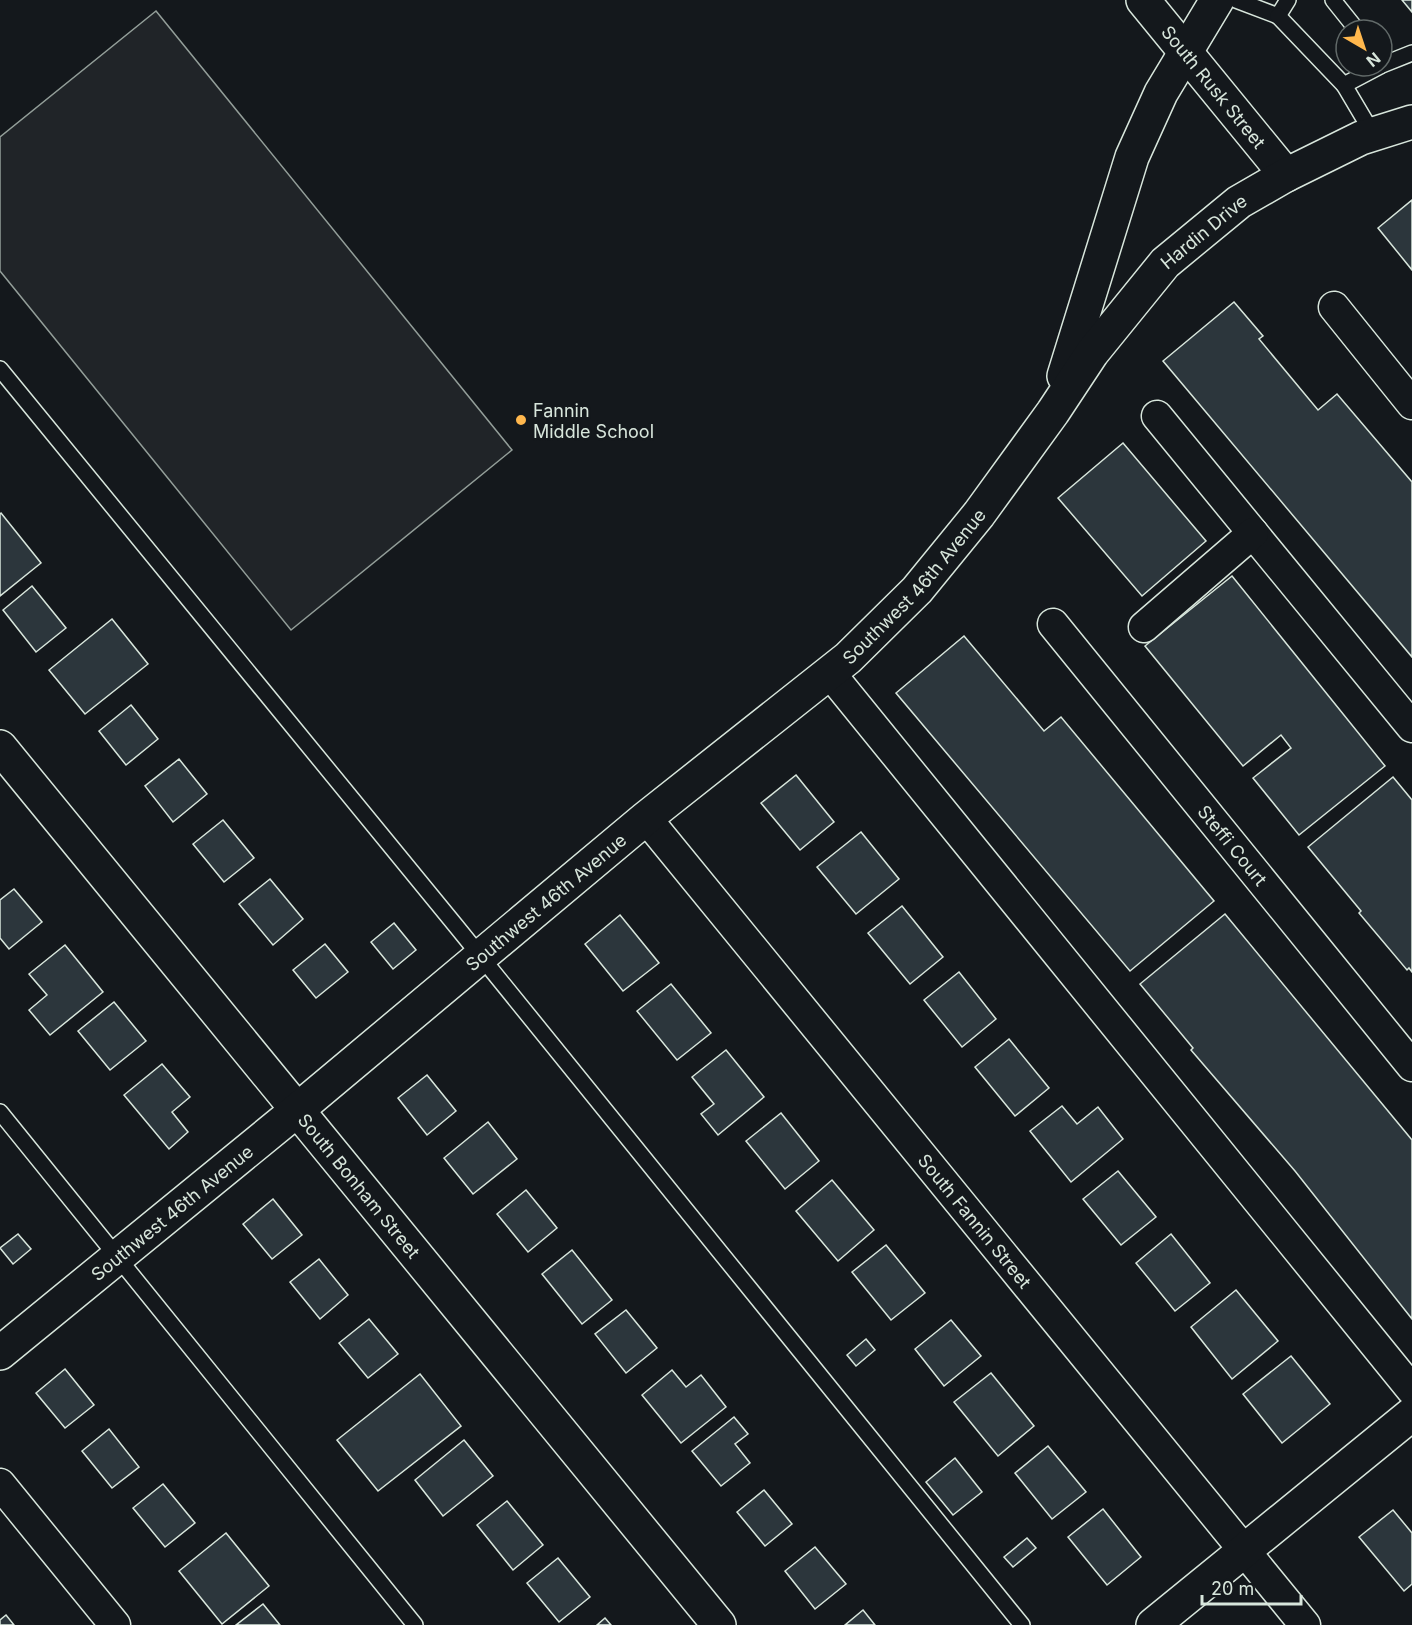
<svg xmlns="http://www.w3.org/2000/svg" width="1412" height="1625" viewBox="0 0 1412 1625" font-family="Inter,sans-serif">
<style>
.green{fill:#202428;stroke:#939e99;stroke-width:1.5}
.building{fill:#2c363c;stroke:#d8e6dc;stroke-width:1.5}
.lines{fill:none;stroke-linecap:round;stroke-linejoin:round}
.lane-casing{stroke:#d8e6dc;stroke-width:18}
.street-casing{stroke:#d8e6dc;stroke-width:33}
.secondary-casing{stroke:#d8e6dc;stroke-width:36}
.lane{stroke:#14181c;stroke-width:15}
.street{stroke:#14181c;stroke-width:30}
.secondary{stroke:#14181c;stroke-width:33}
.poi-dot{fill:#ffb74d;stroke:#14181c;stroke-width:2}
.labels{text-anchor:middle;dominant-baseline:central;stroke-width:4.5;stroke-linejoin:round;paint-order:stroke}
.street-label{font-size:18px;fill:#d8e6dc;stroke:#14181c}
.poi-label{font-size:18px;fill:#d8e6dc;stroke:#14181c;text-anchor:start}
</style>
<rect width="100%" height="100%" fill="#14181c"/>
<path class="green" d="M156,11L512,450L291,630L0,271V137Z"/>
<g class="building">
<path d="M1402,0H1412V12Z"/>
<path d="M1412,200V270L1378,228Z"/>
<path d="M1234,302L1263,336L1259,339L1318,410L1337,394L1412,482V657L1163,361Z"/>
<path d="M1123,443L1206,541L1142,596L1058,498Z"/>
<path d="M1,513L41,563L0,596V514Z"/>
<path d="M1232,576L1385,766L1299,835L1253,778L1291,748L1281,735L1243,766L1145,646Z"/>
<path d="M32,586L66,628L36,652L3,610Z"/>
<path d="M112,619L148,664L85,714L49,670Z"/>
<path d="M964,636L1044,731L1061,717L1214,901L1130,971L896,693Z"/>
<path d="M131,705L158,739L126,765L99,731Z"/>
<path d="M179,759L207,794L173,822L145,786Z"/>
<path d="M796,775L834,822L800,850L761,803Z"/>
<path d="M1393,777L1412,800V972L1409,968L1407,970L1359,913L1361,911L1308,847Z"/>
<path d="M223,820L254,858L224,882L193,844Z"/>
<path d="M861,832L899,879L856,914L817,867Z"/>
<path d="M270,879L303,919L273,945L239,904Z"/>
<path d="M14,889L42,922L9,949L0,938V900Z"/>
<path d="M902,906L943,957L910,984L868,933Z"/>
<path d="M1225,914L1412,1140V1319L1295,1171L1191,1050L1193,1048L1140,984Z"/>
<path d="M620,915L659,963L623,991L585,944Z"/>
<path d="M394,923L416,950L393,969L371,942Z"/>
<path d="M325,944L348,972L316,998L293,970Z"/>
<path d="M65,945L103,992L50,1035L29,1010L47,995L29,974Z"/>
<path d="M959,972L996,1019L962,1047L924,1000Z"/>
<path d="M671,984L711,1033L677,1060L637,1011Z"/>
<path d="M114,1002L146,1041L110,1070L78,1031Z"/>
<path d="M1009,1039L1049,1088L1015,1116L975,1067Z"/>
<path d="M726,1050L764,1097L718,1135L701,1114L714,1104L692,1077Z"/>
<path d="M162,1064L190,1097L172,1112L188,1132L169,1149L124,1095Z"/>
<path d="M427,1075L456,1111L427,1135L398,1098Z"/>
<path d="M1062,1106L1077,1124L1098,1107L1123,1139L1071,1182L1030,1131Z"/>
<path d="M781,1113L819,1161L785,1189L746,1141Z"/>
<path d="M488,1122L517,1159L473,1194L444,1158Z"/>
<path d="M1118,1171L1156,1217L1121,1245L1083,1199Z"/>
<path d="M832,1180L874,1230L838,1261L796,1211Z"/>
<path d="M526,1190L557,1228L528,1252L497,1214Z"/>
<path d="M273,1199L302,1235L272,1259L243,1224Z"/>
<path d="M18,1234L31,1249L13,1264L0,1248Z"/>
<path d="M1171,1234L1210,1283L1175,1311L1136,1263Z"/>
<path d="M886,1245L925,1293L891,1320L852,1272Z"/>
<path d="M572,1250L612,1300L582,1324L542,1274Z"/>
<path d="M319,1259L348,1295L320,1319L290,1282Z"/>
<path d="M1236,1290L1278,1341L1232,1379L1191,1327Z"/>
<path d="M626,1310L657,1348L626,1373L595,1334Z"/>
<path d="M369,1319L398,1354L368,1378L339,1343Z"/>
<path d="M951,1320L981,1356L944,1386L915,1349Z"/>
<path d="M866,1339L875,1350L856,1366L847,1355Z"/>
<path d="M1291,1356L1330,1404L1282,1443L1243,1394Z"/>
<path d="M65,1369L94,1405L65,1428L36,1393Z"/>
<path d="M672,1370L686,1387L701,1375L726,1407L681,1443L642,1395Z"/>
<path d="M991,1373L1034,1426L998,1456L954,1402Z"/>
<path d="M420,1374L461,1426L378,1491L337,1440Z"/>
<path d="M734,1417L748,1434L735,1444L750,1463L721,1486L692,1451Z"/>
<path d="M109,1429L139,1467L112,1488L82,1451Z"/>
<path d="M464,1440L493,1476L443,1516L415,1480Z"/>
<path d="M1048,1446L1086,1492L1052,1519L1015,1473Z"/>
<path d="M955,1458L982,1492L953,1515L926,1482Z"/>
<path d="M163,1484L195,1523L165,1547L133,1508Z"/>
<path d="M764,1490L792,1524L765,1546L737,1512Z"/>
<path d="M507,1501L543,1545L513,1570L477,1525Z"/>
<path d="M1103,1509L1141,1557L1107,1585L1068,1537Z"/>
<path d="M1393,1510L1412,1533V1584L1404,1591L1359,1537Z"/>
<path d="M226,1533L269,1586L222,1624L179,1571Z"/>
<path d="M1027,1538L1036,1548L1013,1567L1004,1557Z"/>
<path d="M815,1547L846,1584L815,1609L785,1571Z"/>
<path d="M558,1558L590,1597L559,1622L527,1583Z"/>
<path d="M263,1604L280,1625H236Z"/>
<path d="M863,1610L875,1625H845Z"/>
<path d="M6,1615L14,1625H0V1620Z"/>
<path d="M605,1618L611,1625H597Z"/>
</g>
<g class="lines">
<defs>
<g id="lane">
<path d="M1236,0L1278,16L1288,0"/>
<path d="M1333,0L1357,30"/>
<path d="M1278,16L1344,85L1380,66"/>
<path d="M1382,65L1412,53"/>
<path d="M1344,85L1373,134"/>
<path d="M0,369L456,926L1022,1625"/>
<path d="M0,1112L415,1625"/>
</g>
<g id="street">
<path d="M1334,307L1412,404"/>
<path d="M1157,416L1412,727"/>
<path id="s1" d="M1053,624L1412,1066"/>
<path d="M1144,627L1253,533"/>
<path d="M829,672L1412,1390"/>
<path id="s2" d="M646,818L1305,1625"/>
<path d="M0,1484L115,1625"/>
</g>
<g id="secondary">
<path id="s3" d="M1143,0L1286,175"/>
<path d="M1064,376L1132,157L1161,93L1217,0"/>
<path id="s4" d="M0,747L719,1625"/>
<path id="s5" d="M0,1353L296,1111L646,818L848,658L917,590L979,514L1053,412L1092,353L1165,263L1239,202L1286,175L1361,138L1412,122"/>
<path d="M1153,1625L1412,1414"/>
</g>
</defs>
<use href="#lane" class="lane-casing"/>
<use href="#street" class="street-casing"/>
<use href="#secondary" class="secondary-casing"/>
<use href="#lane" class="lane"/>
<use href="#street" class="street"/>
<use href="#secondary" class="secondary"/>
</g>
<circle class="poi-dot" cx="521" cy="420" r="6"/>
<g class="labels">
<g class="street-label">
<text stroke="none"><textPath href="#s3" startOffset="112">South Rusk Street</textPath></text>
<text stroke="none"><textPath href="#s5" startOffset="1654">Hardin Drive</textPath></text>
<text stroke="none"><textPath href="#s5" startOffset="1194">Southwest 46th Avenue</textPath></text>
<text stroke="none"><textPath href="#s1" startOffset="285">Steffi Court</textPath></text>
<text stroke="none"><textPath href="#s5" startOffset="708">Southwest 46th Avenue</textPath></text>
<text stroke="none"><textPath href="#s4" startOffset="567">South Bonham Street</textPath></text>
<text stroke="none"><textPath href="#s5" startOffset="222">Southwest 46th Avenue</textPath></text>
<text stroke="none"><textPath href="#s2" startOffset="520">South Fannin Street</textPath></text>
</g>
<g class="poi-label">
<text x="533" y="410">Fannin<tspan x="533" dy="21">Middle School</tspan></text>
</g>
</g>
<g transform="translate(1364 48) rotate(141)"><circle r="28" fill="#14181c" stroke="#626a69" stroke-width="1.5"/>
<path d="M0-4.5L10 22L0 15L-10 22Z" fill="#ffb74d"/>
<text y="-9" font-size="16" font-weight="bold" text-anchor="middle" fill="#d8e6dc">N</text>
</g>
<path d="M1202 1595v9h99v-9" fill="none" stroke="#d8e6dc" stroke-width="3"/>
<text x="1211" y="1595" font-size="18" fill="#d8e6dc" stroke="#14181c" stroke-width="4.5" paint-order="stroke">20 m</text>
</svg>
